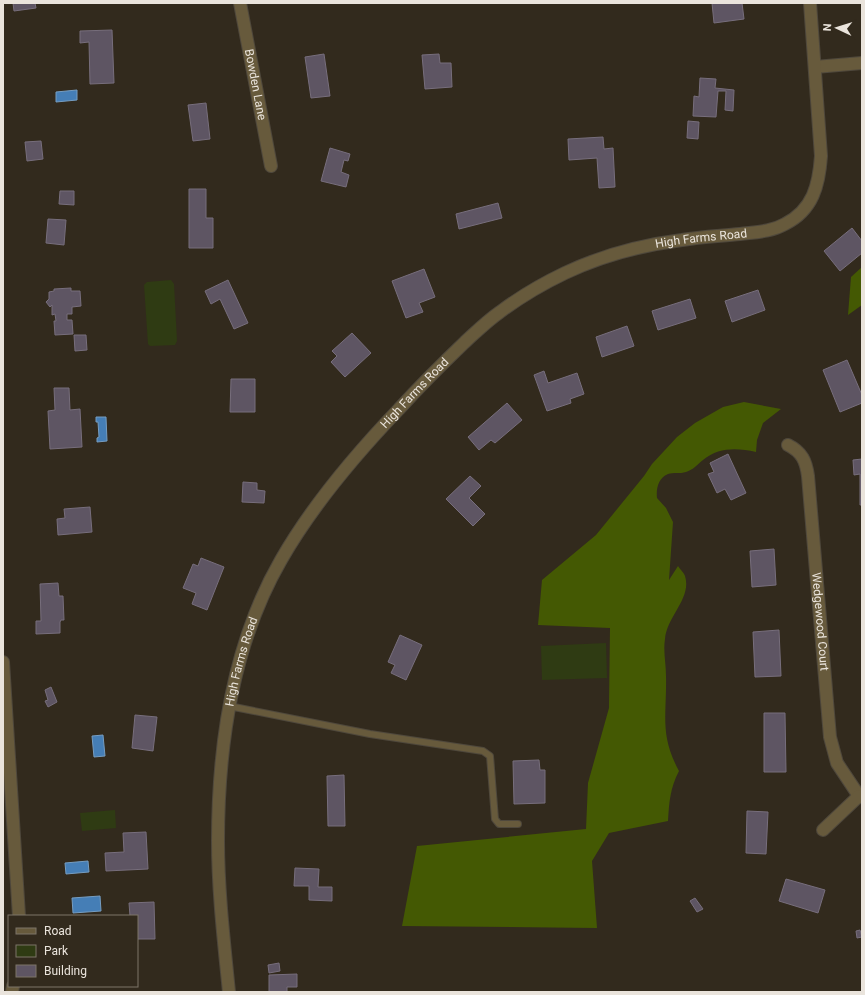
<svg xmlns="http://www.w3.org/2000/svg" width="865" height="995" viewBox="0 0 865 995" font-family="Roboto,sans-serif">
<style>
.green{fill:#2f3b13}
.forest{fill:#445903}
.water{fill:#457eb6;stroke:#769dc1}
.building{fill:#5e5563;stroke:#776e7c}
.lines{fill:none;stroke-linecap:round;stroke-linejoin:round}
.lane-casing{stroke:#4f483c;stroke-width:8}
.street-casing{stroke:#4f483c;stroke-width:14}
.lane{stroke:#675a3c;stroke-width:6}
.street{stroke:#675a3c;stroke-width:12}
.labels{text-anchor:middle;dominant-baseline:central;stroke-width:3;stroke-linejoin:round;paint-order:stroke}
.street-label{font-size:12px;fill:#eae4dc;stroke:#322a1d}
</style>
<rect width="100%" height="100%" fill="#322a1d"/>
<g class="green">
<path d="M171,280L174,284L177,341L175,345L150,346L148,344L144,285L147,282Z"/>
<path d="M606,643L607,678L542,680L541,646Z"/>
<path d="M115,810L116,828L82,831L80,813Z"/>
</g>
<g class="forest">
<path d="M862,267V305L848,315L851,277Z"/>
<path d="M744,402L781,409L763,423L757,440L756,452C737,448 719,447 703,460C698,464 693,470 686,472C680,474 673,472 668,474C658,478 656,489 657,498L666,508L673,522L669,580L678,566C680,569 684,573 685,576C692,598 667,616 665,639C663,651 666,663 666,676C667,714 659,734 679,771C670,788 669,803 668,821L609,833L592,861L597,928L402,926L417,846L586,829L588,783L609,708L610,628L538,625L542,580L596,535L644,476L652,464L677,437L695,423L723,407Z"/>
</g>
<g class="water">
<path d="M77,90V100L56,102V92Z"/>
<path d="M96,417H106L107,441L97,442V438L99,437L98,422H96Z"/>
<path d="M103,735L105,756L94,757L92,736Z"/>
<path d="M88,861L89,872L66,874L65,863Z"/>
<path d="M100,896L101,911L73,913L72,898Z"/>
</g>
<g class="building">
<path d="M13,3H35L36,8L14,11Z"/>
<path d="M712,3H742L744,19L714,23Z"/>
<path d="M112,30L114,83L90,84L89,42L80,43V31Z"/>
<path d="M324,54L330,96L311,98L305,57Z"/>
<path d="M439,54L440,63H451L452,87L425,89L422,55Z"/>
<path d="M700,78L716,79L715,88L734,90L733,111L725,110L726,91H718L716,117L693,116L694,96L699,97Z"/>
<path d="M206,103L210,139L193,141L188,105Z"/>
<path d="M688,121L699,122L698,139L687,138Z"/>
<path d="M603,137L604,149L613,148L615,187L599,188L597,158L569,160L568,139Z"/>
<path d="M41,141L43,159L27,161L25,142Z"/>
<path d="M330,148L350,154L348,161L344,160L341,172L349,175L346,187L321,181Z"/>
<path d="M189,189H206V218H213V248H189Z"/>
<path d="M60,191H74V205L59,204Z"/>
<path d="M498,203L502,218L459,229L456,214Z"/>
<path d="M48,219L66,220L64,245L46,243Z"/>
<path d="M852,228L862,241V253L840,271L824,251Z"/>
<path d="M424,269L435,297L419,303L423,312L406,318L392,281Z"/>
<path d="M228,280L248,323L234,329L220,299L211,304L205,291Z"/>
<path d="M71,288V291H80L81,306L72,307V314H67V320H72L73,334L55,335L54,321H56L55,314L52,315V305L50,307L46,302L49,299V292L54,291V289Z"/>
<path d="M758,290L765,310L732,322L725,301Z"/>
<path d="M690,299L696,318L658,330L652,311Z"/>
<path d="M627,326L634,346L602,357L596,337Z"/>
<path d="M352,333L371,353L345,377L331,362L337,356L332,351Z"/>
<path d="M74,335H86L87,350L75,351Z"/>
<path d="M847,360L862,395V403L840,412L823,370Z"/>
<path d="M544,371L548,383L577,373L584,394L570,399L571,403L547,411L534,375Z"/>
<path d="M231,379H255V412H230Z"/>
<path d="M54,388H69L70,410L80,409L82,447L50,449L48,411L55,410Z"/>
<path d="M507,403L522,420L495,443L491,440L479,450L468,437Z"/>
<path d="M728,454L746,493L731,500L725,489L717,493L708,474L714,472L710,463Z"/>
<path d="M862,459V505H860V474L854,475L853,460Z"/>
<path d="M470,476L481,486L469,498L485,514L473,526L446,499Z"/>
<path d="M243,482L257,483V490L265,491L264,503L242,502Z"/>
<path d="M90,507L92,532L58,535L57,519L65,518L64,509Z"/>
<path d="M774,549L776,585L752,587L750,551Z"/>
<path d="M201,558L224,567L207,610L192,604L196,593L183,588L193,564L198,566Z"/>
<path d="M58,583L59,596H63L64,620H61L60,622V633L36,634V621H41L40,584Z"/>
<path d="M779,630L781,676L755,677L753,632Z"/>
<path d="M400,635L422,645L406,680L391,673L395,665L388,662Z"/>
<path d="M51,687L57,702L48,707L45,701L48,700L45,690Z"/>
<path d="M764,713H785L786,772H764Z"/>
<path d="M135,715L157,717L153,751L132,748Z"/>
<path d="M539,760L540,770H545V803L514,804L513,761Z"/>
<path d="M344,775L345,826H328L327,776Z"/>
<path d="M747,811L768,812L766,854L746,853Z"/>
<path d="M146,832L148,869L106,871L105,853L124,852L123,833Z"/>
<path d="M295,868L319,869L318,887H332V901L309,900V886H294Z"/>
<path d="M786,879L825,890L818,913L779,901Z"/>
<path d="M695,898L703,909L697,912L690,901Z"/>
<path d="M154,902L155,939H137V916H130L129,903Z"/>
<path d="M860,930L862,937L857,938L856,931Z"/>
<path d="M279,963L280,971L269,973L268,965Z"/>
<path d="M297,974V987H287V992H269V975Z"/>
</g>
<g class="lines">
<defs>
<path id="lane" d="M229,706L370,734L483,751L490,756L495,819L499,824H518"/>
<g id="street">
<path id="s1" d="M240,3L271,166"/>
<path d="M815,67L862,63"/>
<path id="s2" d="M788,445C802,452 806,461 808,476L830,737L837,763L859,796L862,797"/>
<path d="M3,662L19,916"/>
<path d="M823,830L859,796"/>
<path d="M12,992L13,986"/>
<path id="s3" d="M229,992C224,942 218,891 218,841C218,745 233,643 281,560C313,504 355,455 399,409C420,386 442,364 465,342C476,332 487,321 500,312C520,297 542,284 565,273C601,256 642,245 682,240C701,237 721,236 740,234C756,232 771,232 785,224C813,210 819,185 821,156L810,3"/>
</g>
</defs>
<use href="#lane" class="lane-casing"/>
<use href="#street" class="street-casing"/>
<use href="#lane" class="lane"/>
<use href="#street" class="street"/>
</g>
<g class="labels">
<g class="street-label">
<text stroke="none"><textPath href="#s1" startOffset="83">Bowden Lane</textPath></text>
<text stroke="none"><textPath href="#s3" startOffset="992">High Farms Road</textPath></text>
<text stroke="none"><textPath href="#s3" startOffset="657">High Farms Road</textPath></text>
<text stroke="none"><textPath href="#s2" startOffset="185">Wedgewood Court</textPath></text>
<text stroke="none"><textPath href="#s3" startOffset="333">High Farms Road</textPath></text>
</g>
</g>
<rect width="865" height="995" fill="none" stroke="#eae4dc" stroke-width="8"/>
<rect x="8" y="915" width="130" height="72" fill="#322a1d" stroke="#7c7469"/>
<rect x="16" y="928" width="20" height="6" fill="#675a3c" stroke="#7c7469"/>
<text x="44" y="935" font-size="12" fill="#eae4dc">Road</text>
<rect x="16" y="945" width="20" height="12" fill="#2f3b13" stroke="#7c7469"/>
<text x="44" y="955" font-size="12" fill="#eae4dc">Park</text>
<rect x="16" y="965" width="20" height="12" fill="#5e5563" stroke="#7c7469"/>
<text x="44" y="975" font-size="12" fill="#eae4dc">Building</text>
<g transform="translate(837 28) rotate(274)" stroke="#322a1d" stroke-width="3" paint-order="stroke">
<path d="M0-3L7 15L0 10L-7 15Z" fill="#eae4dc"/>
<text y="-6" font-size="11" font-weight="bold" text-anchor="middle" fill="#eae4dc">N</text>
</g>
</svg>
